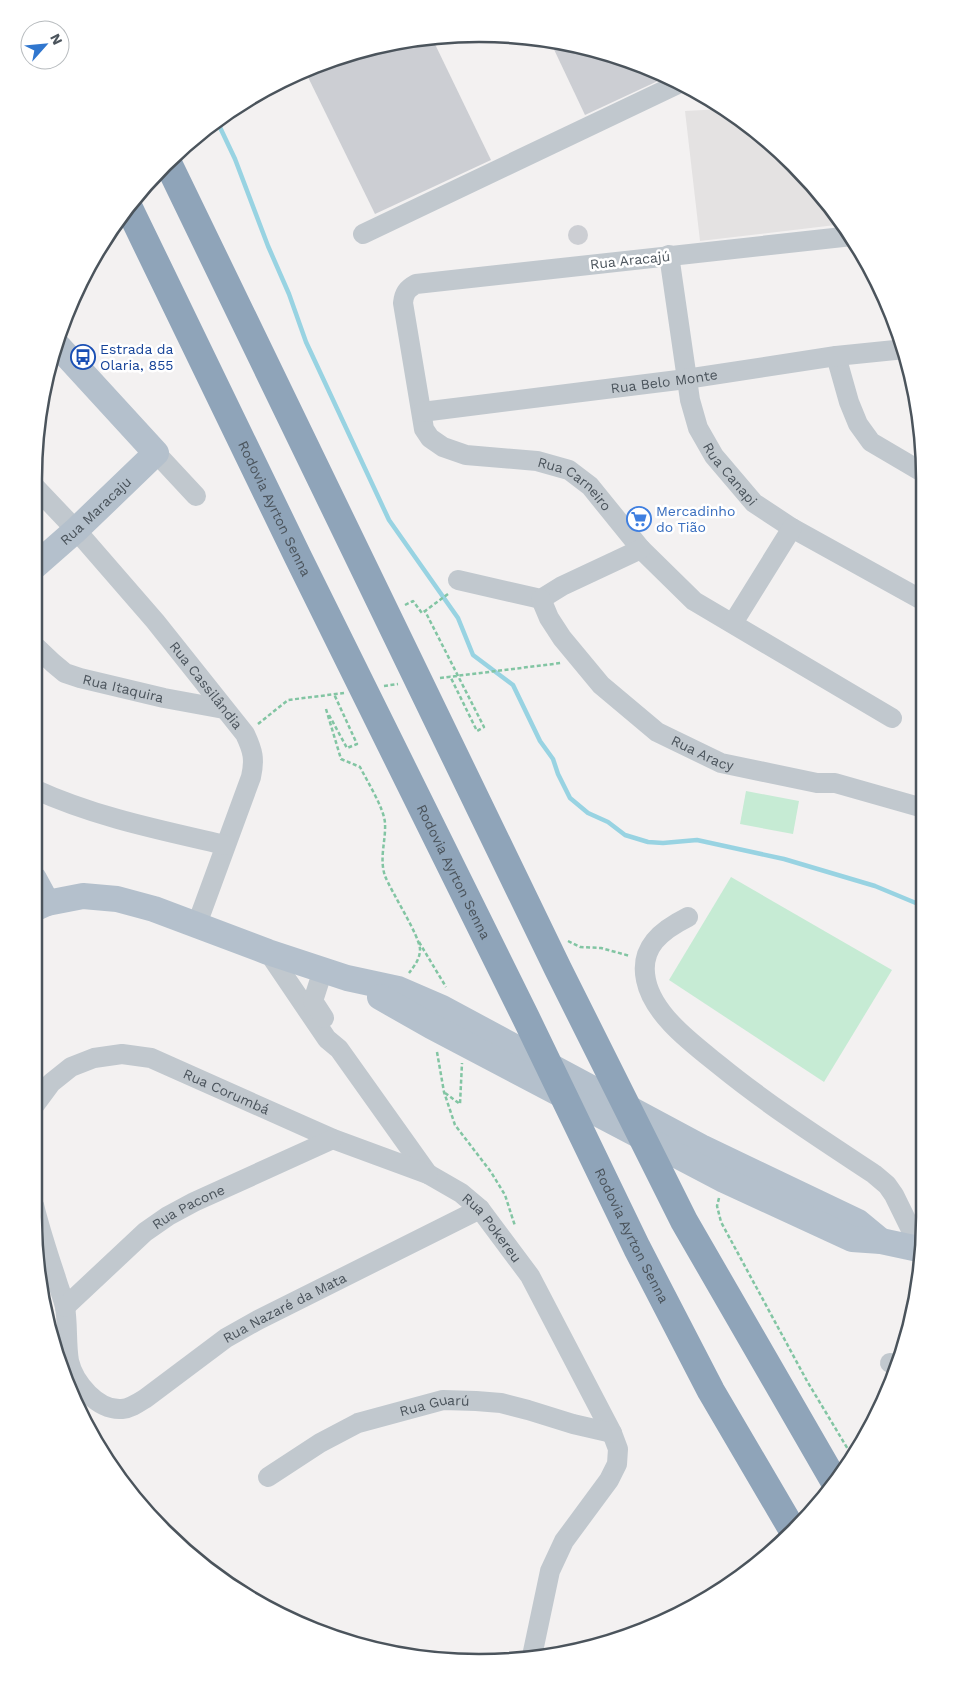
<svg xmlns="http://www.w3.org/2000/svg" width="959" height="1696" viewBox="0 0 959 1696" font-family="'Work Sans',sans-serif">
<style>
.education{fill:#e4e2e2}
.green{fill:#c6ebd4}
.lines{fill:none;stroke-linecap:round;stroke-linejoin:round}
.stream{stroke:#98d3e2;stroke-width:4.5}
.building{fill:#ccced3}
.path{stroke:#82c5a3;stroke-width:2.5;stroke-dasharray:4 2.5;stroke-linecap:butt}
.minor{stroke:#c1c8ce;stroke-width:20}
.major{stroke:#b4c0cc;stroke-width:26}
.highway{stroke:#8fa4b9;stroke-width:28}
.labels{text-anchor:middle;dominant-baseline:central;stroke-width:5;stroke-linejoin:round;paint-order:stroke}
.street-label{font-size:14px;fill:#4b545c;stroke:#fff}
.transit-label{font-size:14px;fill:#164399;stroke:#fff;text-anchor:start}
.shop-label{font-size:14px;fill:#366cbe;stroke:#fff;text-anchor:start}
.rim{fill:none;stroke:#4b545c;stroke-width:2.5}
</style>
<rect width="100%" height="100%" fill="#f3f1f1"/>
<path class="education" d="M722,109L794,164L844,224L700,241L685,111Z"/>
<g class="green">
<path d="M746,791L799,801L793,834L740,824Z"/>
<path d="M731,877L892,970L824,1082L669,980Z"/>
</g>
<g class="lines">
<path class="stream" d="M217,121L235,159L268,246L289,294L306,342L389,520L458,618L473,655L513,685L540,741L553,759L558,774L570,798L588,813L608,822L625,835L648,842L663,843L697,840L784,859L875,886L923,906"/>
</g>
<g class="building">
<path d="M432,38L491,160L375,214L305,71L364,49Z"/>
<path d="M550,41L623,58L656,73L660,80L585,115Z"/>
<circle cx="578" cy="235" r="10"/>
</g>
<g class="lines">
<g class="path">
<path d="M448,594L425,611L484,727L477,731L450,676"/>
<path d="M405,605L413,601L422,613L425,611"/>
<path d="M440,678L561,663"/>
<path d="M384,686L398,684"/>
<path d="M326,709L341,759L360,767C367,781 384,808 385,823C386,841 379,858 385,876C392,893 419,935 420,949C420,959 415,965 409,973"/>
<path d="M329,715L347,748L357,744L334,694"/>
<path d="M258,724L288,700L344,693"/>
<path d="M568,941L580,947L601,948L630,956"/>
<path d="M419,942L446,987"/>
<path d="M437,1052L444,1092L455,1125L491,1172L505,1195L515,1226"/>
<path d="M445,1093L460,1104L462,1063"/>
<path d="M719,1198L717,1206L721,1222L807,1381L852,1456"/>
</g>
<g class="minor">
<path d="M363,234L680,83"/>
<path id="s1" d="M852,236L416,284C407,289 404,293 403,303L424,429L430,438L443,447L466,455L537,461L569,470L590,486L641,549L694,601L892,718"/>
<path id="s2" d="M669,255L690,400L698,428L714,456L754,503L792,528L922,600"/>
<path d="M836,356L849,402L858,424L871,442L922,472"/>
<path id="s3" d="M422,412L686,379L836,356L905,349"/>
<path d="M156,453L196,496"/>
<path id="s4" d="M35,487L76,530L155,621L245,734C253,751 255,759 251,777L197,924"/>
<path d="M458,580L541,599L562,586L641,549"/>
<path id="s5" d="M541,599L549,618L562,638L601,685L657,732L721,763L817,783H835L923,808"/>
<path d="M733,623L792,528"/>
<path id="s6" d="M34,645L53,663L65,673L80,678L164,698L224,709"/>
<path d="M34,789C95,817 160,830 225,845"/>
<path d="M688,917C662,930 639,947 646,980C653,1015 693,1044 719,1065C768,1105 821,1139 874,1174L887,1185L894,1195L921,1250"/>
<path id="s7" d="M268,952L327,1039L339,1049L428,1174L461,1193L480,1209L530,1276L612,1433L618,1449L617,1464L609,1480L564,1541L550,1571L532,1656"/>
<path d="M323,970L313,1001L324,1018"/>
<path id="s8" d="M34,1106L51,1083L71,1067L94,1058L122,1054L151,1058L333,1139L428,1174"/>
<path id="s9" d="M34,1205C40,1230 48,1254 56,1278C59,1288 63,1298 65,1307C68,1325 66,1343 69,1361C74,1383 98,1411 122,1409C131,1408 138,1403 146,1398L226,1338L258,1320L480,1209"/>
<path id="s10" d="M65,1307L145,1232L168,1216L194,1202L333,1139"/>
<path d="M890,1363L899,1365"/>
<path id="s11" d="M268,1477L320,1443L358,1423L443,1400L476,1401L501,1403L528,1410L573,1424L612,1433"/>
</g>
<g class="major">
<path id="s12" d="M35,566L76,530L156,453L57,345"/>
<path d="M34,879L47,903"/>
<path d="M34,909L47,903L83,896L117,899L154,909L268,952L347,978L398,989L442,1008L701,1147L858,1222L881,1241"/>
<path d="M380,997L431,1026L724,1180L852,1239L881,1241L923,1250"/>
</g>
<g class="highway">
<path d="M168,163L558,969L684,1221L833,1479"/>
<path id="s13" d="M129,208L298,557L526,1018L637,1248L711,1391L792,1529"/>
</g>
</g>
<defs>
<symbol id="bus-ring" viewBox="-11 -11 22 22"><circle r="9.5" fill="#fff" stroke="#1a4fb4" stroke-width="1.5"/><path d="M-5-6H5V4H4V6H2V4H-2V6H-4V4H-5ZM-3.5-4V0h7V-4ZM-3.5 1.2v1.5H-2V1.2ZM2 1.2v1.5H3.5V1.2Z" fill="#1a4fb4"/></symbol>
<symbol id="supermarket-ring" viewBox="-11 -11 22 22"><circle r="9.5" fill="#fff" stroke="#3f7fe0" stroke-width="1.5"/><path d="M-6-5.5h2.5l.6 2H6L4.5 2H-2.5L-4.4-4H-6ZM-1.5 3.2a1.3 1.3 0 1 0 .1 0ZM3 3.2a1.3 1.3 0 1 0 .1 0Z" fill="#3f7fe0"/></symbol>
</defs>
<g fill-rule="evenodd">
<use href="#bus-ring" x="69" y="343" width="28" height="28"/>
<use href="#supermarket-ring" x="625" y="505" width="28" height="28"/>
</g>
<g class="labels">
<g class="street-label">
<text transform="translate(630 260) rotate(-6)">Rua Aracajú</text>
<text stroke="none"><textPath href="#s3" startOffset="244">Rua Belo Monte</textPath></text>
<text stroke="none"><textPath href="#s2" startOffset="232">Rua Canapi</textPath></text>
<text stroke="none"><textPath href="#s1" startOffset="758">Rua Carneiro</textPath></text>
<text stroke="none"><textPath href="#s13" startOffset="334">Rodovia Ayrton Senna</textPath></text>
<text stroke="none"><textPath href="#s12" startOffset="82">Rua Maracaju</textPath></text>
<text stroke="none"><textPath href="#s4" startOffset="262">Rua Cassilândia</textPath></text>
<text stroke="none"><textPath href="#s6" startOffset="102">Rua Itaquira</textPath></text>
<text stroke="none"><textPath href="#s5" startOffset="229">Rua Aracy</textPath></text>
<text stroke="none"><textPath href="#s13" startOffset="739">Rodovia Ayrton Senna</textPath></text>
<text stroke="none"><textPath href="#s8" startOffset="219">Rua Corumbá</textPath></text>
<text stroke="none"><textPath href="#s10" startOffset="160">Rua Pacone</textPath></text>
<text stroke="none"><textPath href="#s7" startOffset="359">Rua Pokereu</textPath></text>
<text stroke="none"><textPath href="#s13" startOffset="1144">Rodovia Ayrton Senna</textPath></text>
<text stroke="none"><textPath href="#s9" startOffset="430">Rua Nazaré da Mata</textPath></text>
<text stroke="none"><textPath href="#s11" startOffset="184">Rua Guarú</textPath></text>
</g>
<g class="transit-label">
<text x="100" y="349">Estrada da<tspan x="100" dy="16">Olaria, 855</tspan></text>
</g>
<g class="shop-label">
<text x="656" y="511">Mercadinho<tspan x="656" dy="16">do Tião</tspan></text>
</g>
</g>
<path d="M0 0H959V1696H0ZM479 42H479A437 437 0 0 1 916 479V1217A437 437 0 0 1 479 1654H479A437 437 0 0 1 42 1217V479A437 437 0 0 1 479 42Z" fill="#fff" fill-rule="evenodd"/>
<path class="rim" d="M479 42H479A437 437 0 0 1 916 479V1217A437 437 0 0 1 479 1654H479A437 437 0 0 1 42 1217V479A437 437 0 0 1 479 42Z"/>
<g transform="translate(45 45) rotate(63)"><circle r="24" fill="#ffffff" stroke="#b7bbbe"/>
<path d="M0-4L9 19L0 12L-9 19Z" fill="#3076ce"/>
<text y="-8" font-size="14" font-weight="bold" text-anchor="middle" fill="#4b545c">N</text>
</g>
</svg>
